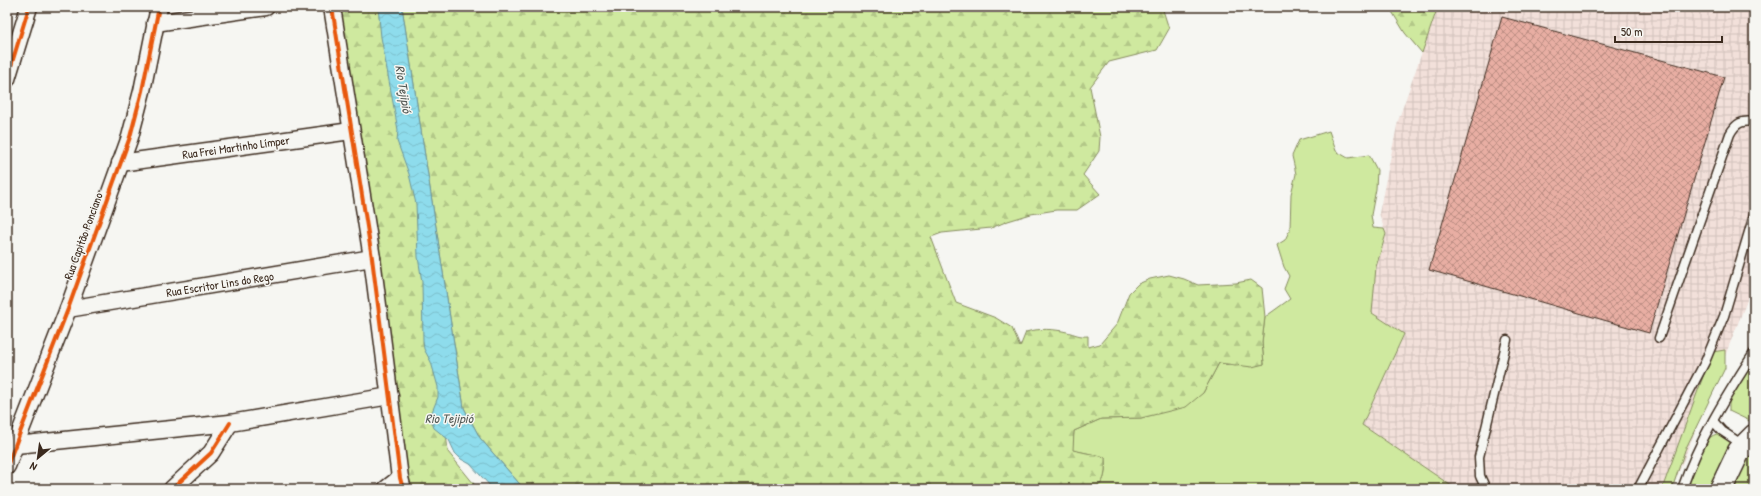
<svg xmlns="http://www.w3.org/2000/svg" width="1761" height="496" viewBox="0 0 1761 496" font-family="'Patrick Hand',sans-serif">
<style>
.industrial{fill:url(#industrial-grid)}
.grass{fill:#cfe99f;stroke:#858a5e}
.forest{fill:url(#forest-firs);stroke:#858a5e}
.water{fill:url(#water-waves);stroke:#6d959a}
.building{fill:url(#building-cross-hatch);stroke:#3b2a1e}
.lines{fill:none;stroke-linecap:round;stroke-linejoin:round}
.service-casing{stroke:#3b2a1e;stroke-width:11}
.minor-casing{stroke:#3b2a1e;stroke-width:19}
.trunk-casing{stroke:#3b2a1e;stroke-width:25}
.service{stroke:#f6f6f2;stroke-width:8}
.minor{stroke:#f6f6f2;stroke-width:16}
.trunk{stroke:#f6f6f2;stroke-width:22}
.cycleway-casing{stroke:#f6f6f2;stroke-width:6}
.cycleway{stroke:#e8590c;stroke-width:4}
.labels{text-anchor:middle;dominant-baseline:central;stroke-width:3;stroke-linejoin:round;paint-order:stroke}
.street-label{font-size:12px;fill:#3b2a1e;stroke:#f6f6f2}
.water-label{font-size:13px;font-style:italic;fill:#505652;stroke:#f6f6f2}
</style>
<defs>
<pattern id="industrial-grid" width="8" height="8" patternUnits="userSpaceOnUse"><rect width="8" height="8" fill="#f2e0da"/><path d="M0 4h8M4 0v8" fill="none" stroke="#d0c0bb"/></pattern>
<pattern id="forest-firs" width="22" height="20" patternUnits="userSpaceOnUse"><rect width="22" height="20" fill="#cfe99f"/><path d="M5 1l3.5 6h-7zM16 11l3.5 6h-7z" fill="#b3c888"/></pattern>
<pattern id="water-waves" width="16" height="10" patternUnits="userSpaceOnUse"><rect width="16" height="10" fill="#8edcec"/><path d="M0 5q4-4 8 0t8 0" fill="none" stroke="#7bbdca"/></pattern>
<pattern id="building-cross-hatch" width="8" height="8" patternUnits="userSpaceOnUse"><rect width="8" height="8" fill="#e8aea3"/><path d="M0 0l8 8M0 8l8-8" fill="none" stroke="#bd8e84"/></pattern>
</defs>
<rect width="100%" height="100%" fill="#f6f6f2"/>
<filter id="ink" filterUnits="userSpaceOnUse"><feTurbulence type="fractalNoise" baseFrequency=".025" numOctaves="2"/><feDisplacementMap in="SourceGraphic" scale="8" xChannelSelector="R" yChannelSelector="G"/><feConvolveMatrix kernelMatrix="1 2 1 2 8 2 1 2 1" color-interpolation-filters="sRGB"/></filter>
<g filter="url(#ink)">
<path class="industrial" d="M1453,7H1754V283L1672,489H1456L1362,425L1404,335L1372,313L1376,267L1386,235L1379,213L1398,121L1436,12Z"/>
<g class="grass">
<path d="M1329,131L1336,151L1348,158L1369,155L1377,170L1376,189L1371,215L1373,228L1384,229L1386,234L1376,267L1372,313L1404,334L1362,425L1456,489H1095C1107,480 1105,471 1105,457L1072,450L1074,431L1101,419L1141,418L1162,412L1203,393L1219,363L1235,366L1264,364L1262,342L1265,317L1290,299L1284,289L1289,276L1284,267L1277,245L1285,240L1290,229L1291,194L1296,174L1292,156L1299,140Z"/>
<path d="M1754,345V423L1729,411V394Z"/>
<path d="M1725,350V368L1685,450L1672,489H1662L1712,352Z"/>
<path d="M1729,431L1737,435L1740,443L1713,489H1685C1689,478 1700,446 1709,438C1714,434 1722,432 1729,431Z"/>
<path d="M1754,446V489H1727Z"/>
</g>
<g class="forest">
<path d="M335,7H383L425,230L448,452L478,489H409Z"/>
<path d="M402,7H1174L1163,10L1169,29L1157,50L1109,62L1090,87L1100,137L1099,151L1083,175L1100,194L1077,210H1056L1031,214L1008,221L991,228L942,233L931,237L956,303L996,318L1012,328L1020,347L1026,332C1039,328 1054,329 1067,332C1075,334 1080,337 1088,336V347L1100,344L1117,324L1129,293L1138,284L1150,279L1169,275L1184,279L1198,285L1236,283L1251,280L1262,288L1265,317L1262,342L1264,364L1252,367L1219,363L1203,393L1186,407L1141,418L1101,419L1074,431L1073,450L1105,457C1105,471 1107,480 1095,489H524L480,438L464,408Z"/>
<path d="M1385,7H1453L1436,12L1422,53L1405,33L1391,10Z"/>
</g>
<path class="water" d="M378,7H402L464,408L480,438L524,489H493L470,464L461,459L455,453L449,440L434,428L430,417L438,397V387L431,362L424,349L423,341L422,282L418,257L416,204L409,174L397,141L398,130L381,37Z"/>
<path class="building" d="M1502,17L1724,77L1649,333L1429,270Z"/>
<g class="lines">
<defs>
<g id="service">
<path d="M1659,338L1730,134C1736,123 1742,120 1754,122"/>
<path d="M1713,421L1722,431L1743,445"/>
<path d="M1486,489L1480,476L1479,457L1507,340"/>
<path d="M1638,489L1705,362L1724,316L1754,215"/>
<path d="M1682,489C1699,440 1726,396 1754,353"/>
</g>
<g id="minor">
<path d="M332,7L372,258L400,478L403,489"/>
<path d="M155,23L266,7"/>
<path d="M7,79L29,7"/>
<path d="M120,163L351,131"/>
<path d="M68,309L372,258"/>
<path d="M16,445L230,423L390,396"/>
<path d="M7,466L68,309L130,137L142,91L159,7"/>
<path d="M172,489L211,453L230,423"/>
<path d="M386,489L400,478"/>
</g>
<path id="trunk" d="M1721,489L1739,451L1754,436"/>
</defs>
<use href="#service" class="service-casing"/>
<use href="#minor" class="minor-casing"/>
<use href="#trunk" class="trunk-casing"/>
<use href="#service" class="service"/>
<use href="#minor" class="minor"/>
<use href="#trunk" class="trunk"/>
<defs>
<g id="cycleway">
<path d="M332,7L372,258L400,478L403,489"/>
<path d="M7,79L29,7"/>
<path d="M7,466L68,309L130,137L142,91L159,7"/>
<path d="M172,489L211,453L230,423"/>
</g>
</defs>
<use href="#cycleway" class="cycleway-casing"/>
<use href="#cycleway" class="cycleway"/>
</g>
</g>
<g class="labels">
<g class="street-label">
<text transform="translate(236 147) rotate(-8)">Rua Frei Martinho Límper</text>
<text transform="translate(83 236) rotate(-70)">Rua Capitão Ponciano</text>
<text transform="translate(220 284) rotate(-9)">Rua Escritor Lins do Rego</text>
</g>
<g class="water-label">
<text transform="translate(404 89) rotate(81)">Rio Tejipió</text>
<text x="449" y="418">Rio Tejipió</text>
</g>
</g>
<rect width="1761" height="496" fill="none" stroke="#f6f6f2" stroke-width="24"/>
<rect x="12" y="12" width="1737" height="472" fill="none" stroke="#3b2a1e" stroke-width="1.5" filter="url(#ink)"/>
<g transform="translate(38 458) rotate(209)" stroke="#f6f6f2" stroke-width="3" paint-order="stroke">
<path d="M0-3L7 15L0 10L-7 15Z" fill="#3b2a1e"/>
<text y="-6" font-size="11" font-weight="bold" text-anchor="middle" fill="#3b2a1e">N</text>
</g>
<path d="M1615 36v6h107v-6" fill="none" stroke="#3b2a1e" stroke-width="2"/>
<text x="1621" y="36" font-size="12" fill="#3b2a1e" stroke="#f6f6f2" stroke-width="3" paint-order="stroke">50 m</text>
</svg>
